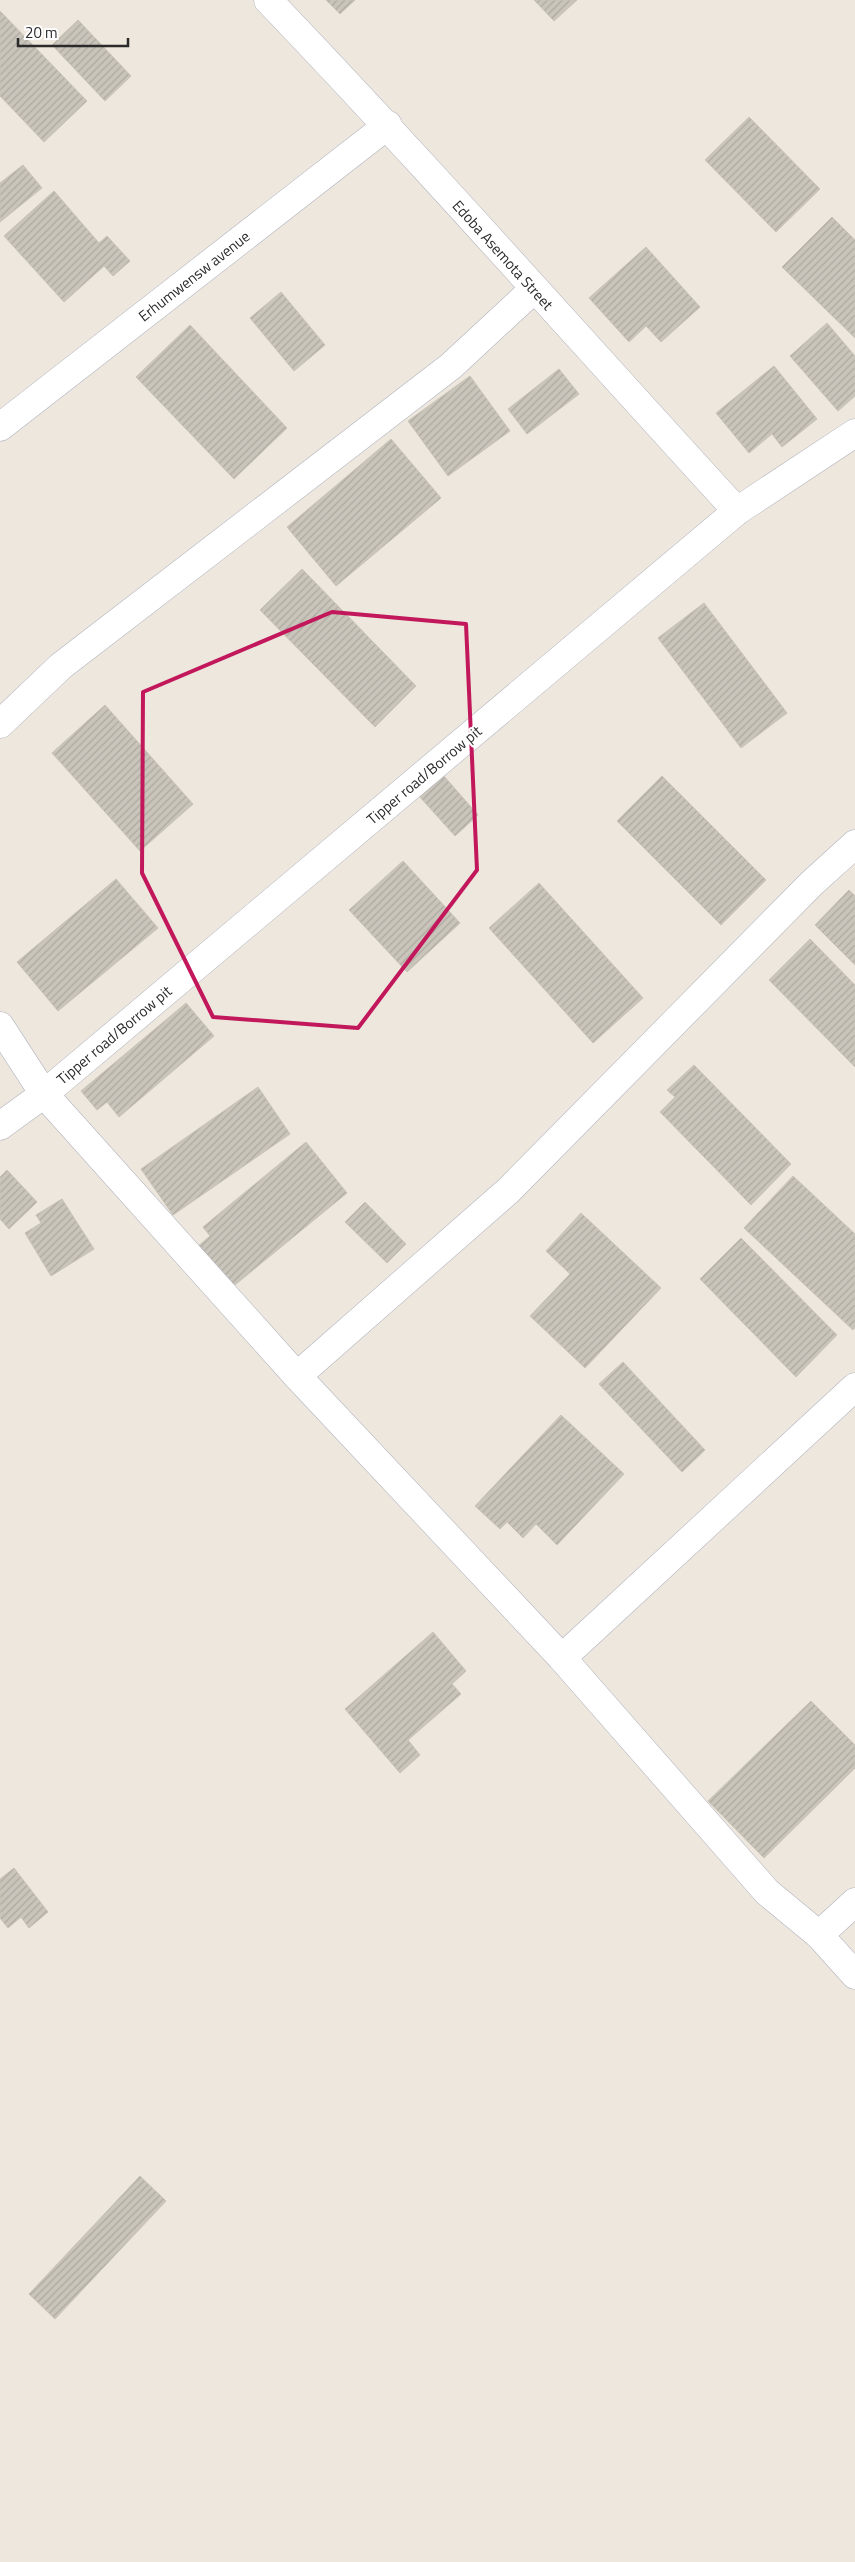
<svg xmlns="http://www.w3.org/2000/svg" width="855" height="2562" viewBox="0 0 855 2562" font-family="'Titillium Web',sans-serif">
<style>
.building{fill:url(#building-hatch);stroke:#c9c3b6}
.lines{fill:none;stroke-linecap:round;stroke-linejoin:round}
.street-casing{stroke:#b1b2bf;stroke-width:29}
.street{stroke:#fff;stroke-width:28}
.marked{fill:none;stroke:#c2185b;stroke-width:4;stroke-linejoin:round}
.labels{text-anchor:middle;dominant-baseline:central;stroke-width:4;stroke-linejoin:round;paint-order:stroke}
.street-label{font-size:15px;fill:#2b2b2b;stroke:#fff}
</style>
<defs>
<pattern id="building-hatch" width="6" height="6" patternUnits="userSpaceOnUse" patternTransform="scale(1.25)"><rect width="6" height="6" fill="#c9c5bb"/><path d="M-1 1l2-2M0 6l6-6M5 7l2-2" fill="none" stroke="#ada9a1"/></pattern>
</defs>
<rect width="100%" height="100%" fill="#ede7dd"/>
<g class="building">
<path d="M326,0H355L340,14Z"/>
<path d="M534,0H577L554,21Z"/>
<path d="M0,11L87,101L44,142L0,96Z"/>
<path d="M78,20L131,76L105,101L52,45Z"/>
<path d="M749,117L820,189L776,232L705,160Z"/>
<path d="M23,165L42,188L0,222V183Z"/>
<path d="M54,191L99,243L107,236L130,261L113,276L104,266L64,302L4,236Z"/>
<path d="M832,217L855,240V338L782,267Z"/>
<path d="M646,247L700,307L661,342L646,326L629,342L589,298Z"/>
<path d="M281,292L325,345L294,371L250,318Z"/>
<path d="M827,323L855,356V396L838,411L790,356Z"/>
<path d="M190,325L287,428L234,479L136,377Z"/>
<path d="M774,366L817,419L782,447L772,434L749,453L716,413Z"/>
<path d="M559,369L579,394L527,434L508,409Z"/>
<path d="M470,376L510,431L448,476L408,421Z"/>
<path d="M391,439L441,498L336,586L287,527Z"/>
<path d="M302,569L416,686L375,727L260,610Z"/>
<path d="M704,603L787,713L741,748L658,638Z"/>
<path d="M105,705L193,804L140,851L52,753Z"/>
<path d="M443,775L478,815L455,836L419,796Z"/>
<path d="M662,776L766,880L721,925L617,821Z"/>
<path d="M403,861L460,923L407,972L349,910Z"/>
<path d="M116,879L158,928L58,1011L17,962Z"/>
<path d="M539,883L643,998L593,1043L489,928Z"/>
<path d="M849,890L855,896V965L815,925Z"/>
<path d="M810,939L855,985V1067L769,980Z"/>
<path d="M186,1003L214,1036L119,1117L107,1102L97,1110L81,1091Z"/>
<path d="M694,1065L791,1164L751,1205L660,1112L675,1097L667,1090Z"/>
<path d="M258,1087L290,1134L173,1215L141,1169Z"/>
<path d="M306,1142L347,1193L230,1289L196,1248L210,1236L203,1227Z"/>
<path d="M7,1170L37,1202L9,1229L0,1219V1177Z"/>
<path d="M793,1176L855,1234V1327L853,1330L744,1228Z"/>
<path d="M62,1199L94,1249L51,1276L25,1233L41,1223L36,1215Z"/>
<path d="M365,1202L406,1244L387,1263L345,1222Z"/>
<path d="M581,1213L661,1288L585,1368L530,1316L570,1274L546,1251Z"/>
<path d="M741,1238L837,1335L796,1377L700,1279Z"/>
<path d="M623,1362L705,1450L682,1472L599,1384Z"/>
<path d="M561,1415L624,1474L557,1545L536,1524L523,1538L507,1522L500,1529L475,1506Z"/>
<path d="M433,1632L466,1671L452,1684L461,1694L408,1740L420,1755L400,1773L345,1709Z"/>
<path d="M811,1701L855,1745V1768L764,1858L708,1801Z"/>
<path d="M14,1868L48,1912L29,1928L21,1917L8,1928L0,1918V1879Z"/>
<path d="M140,2176L166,2201L55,2319L29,2294Z"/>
</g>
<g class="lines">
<defs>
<g id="street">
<path d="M268,0C428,167 581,341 737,511"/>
<path d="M0,427L388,125"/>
<path d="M0,724L61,666L451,366L534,289"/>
<path d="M0,1026L44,1094L297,1376L562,1658L767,1892L819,1935L855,1975"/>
<path d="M0,1126L44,1094L737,511L855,433"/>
<path d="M297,1376L509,1190L811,884L855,844"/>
<path d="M562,1658L855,1387"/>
<path d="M819,1935L855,1902"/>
</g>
</defs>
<use href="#street" class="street-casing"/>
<use href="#street" class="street"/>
</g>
<path class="marked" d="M332,612L466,624L477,870L358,1028L213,1017L142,873L143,692Z"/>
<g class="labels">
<g class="street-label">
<text transform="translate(503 255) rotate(48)">Edoba Asemota Street</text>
<text transform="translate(194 276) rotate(-38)">Erhumwensw avenue</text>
<text transform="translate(424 775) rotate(-40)">Tipper road/Borrow pit</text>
<text transform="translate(114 1035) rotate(-40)">Tipper road/Borrow pit</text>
</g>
</g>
<path d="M18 38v8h110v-8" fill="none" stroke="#2b2b2b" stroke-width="2.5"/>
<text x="25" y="38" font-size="15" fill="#2b2b2b" stroke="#ffffff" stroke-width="4" paint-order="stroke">20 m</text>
</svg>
